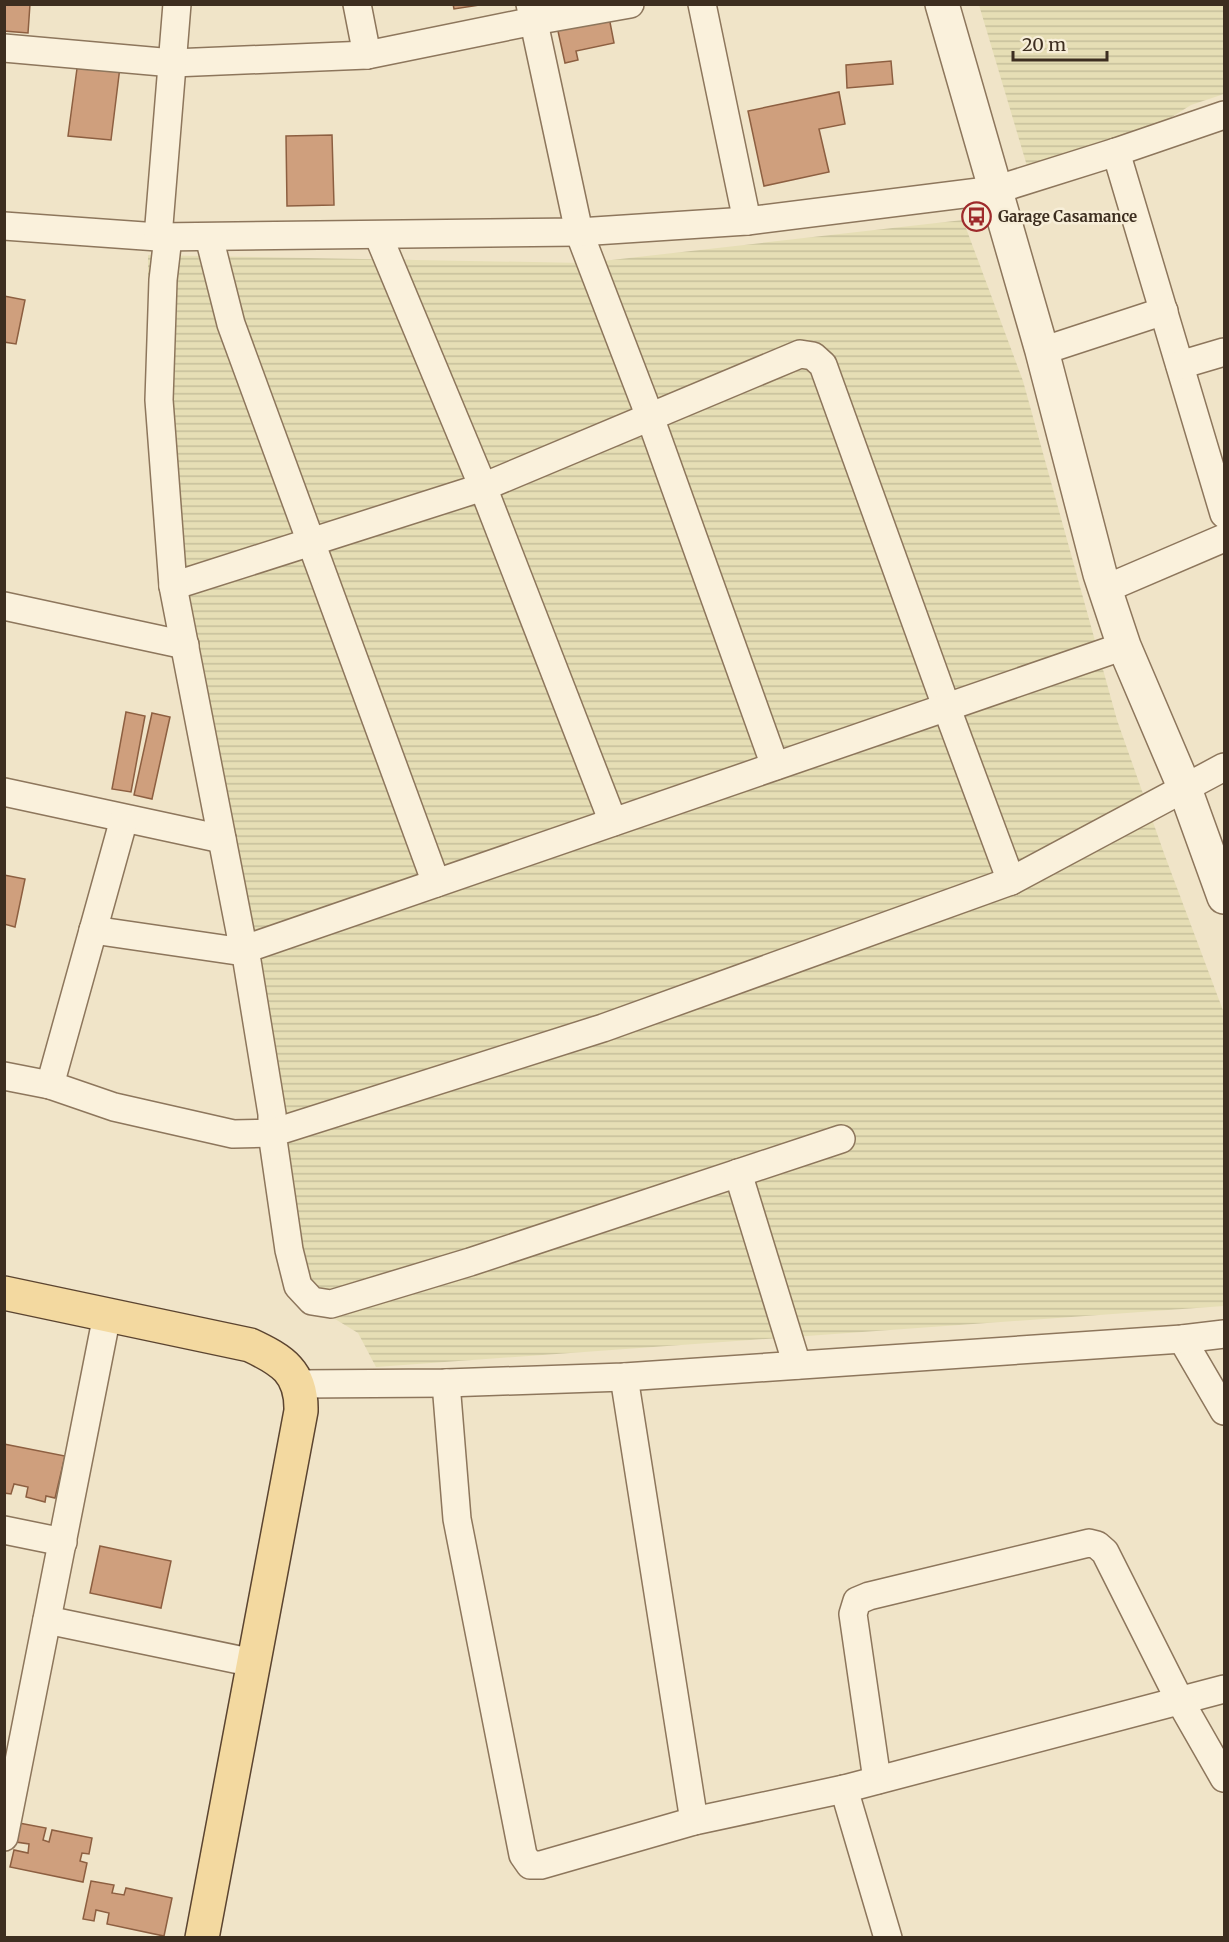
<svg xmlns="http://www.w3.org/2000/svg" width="1229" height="1942" viewBox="0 0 1229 1942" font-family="Merriweather,serif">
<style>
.farmland{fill:url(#farmland-rules)}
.building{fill:#cf9f7d;stroke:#8d5f41;stroke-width:1.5}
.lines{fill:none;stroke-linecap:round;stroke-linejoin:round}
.minor-casing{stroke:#8d765c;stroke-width:30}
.tertiary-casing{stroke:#8d765c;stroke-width:36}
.primary-casing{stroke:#5b4430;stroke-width:36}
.minor{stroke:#faf1dc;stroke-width:27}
.tertiary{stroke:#faf1dc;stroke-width:33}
.primary{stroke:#f3d9a0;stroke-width:33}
.labels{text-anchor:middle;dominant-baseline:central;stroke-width:5;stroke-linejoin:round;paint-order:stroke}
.poi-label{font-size:15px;font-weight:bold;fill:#3d2e20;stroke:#f7eed8;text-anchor:start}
</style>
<defs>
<pattern id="farmland-rules" width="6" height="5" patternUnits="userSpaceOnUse" patternTransform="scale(1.5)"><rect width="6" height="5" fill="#e6deb5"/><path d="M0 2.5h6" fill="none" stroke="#c6bf9b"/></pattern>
</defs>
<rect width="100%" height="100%" fill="#f0e4c8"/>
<g class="farmland">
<path d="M979,5H1224V94L1191,105L1116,152L1027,166Z"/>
<path d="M963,220L1023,381L1117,720L1165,856L1224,1013V1306L376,1367L358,1333L335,1319L296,1277L148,386V255L585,263Z"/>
</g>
<g class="building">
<path d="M4,4H30L28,33L4,31Z"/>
<path d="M453,4H486L454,9Z"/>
<path d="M608,12L614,43L576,51L578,60L565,63L556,22Z"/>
<path d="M78,61L120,67L111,140L68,136Z"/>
<path d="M891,61L893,84L847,88L846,65Z"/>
<path d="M839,92L845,124L819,129L829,172L764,186L748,111Z"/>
<path d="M332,135L334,205L287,206L286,136Z"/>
<path d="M4,296L25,300L16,344L4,342Z"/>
<path d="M126,712L145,716L131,792L112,789Z"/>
<path d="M152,713L170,717L152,799L134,795Z"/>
<path d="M4,875L25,879L15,927L4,924Z"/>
<path d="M4,1444L65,1456L55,1498L46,1496L45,1502L26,1497L28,1487L14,1484L11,1494L4,1493Z"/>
<path d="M100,1546L171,1561L161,1608L90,1593Z"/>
<path d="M19,1823L46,1828L43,1840L49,1842L52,1830L92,1838L89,1854L82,1853L80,1861L87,1863L83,1882L10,1867L14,1850L28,1853L29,1844L16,1842Z"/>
<path d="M91,1881L114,1885L112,1893L124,1895L126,1888L172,1898L164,1936L107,1924L109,1913L96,1910L94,1921L83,1919Z"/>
</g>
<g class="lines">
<defs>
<g id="minor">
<path d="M357,4L367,55"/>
<path d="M530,4L579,232L650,417L775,766"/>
<path d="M702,4L747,221"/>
<path d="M4,48L173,63L367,55L534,21L630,4"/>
<path d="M1116,152L1224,514"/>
<path d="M4,226L158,237L579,232L747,221L995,190L1116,152L1224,115"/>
<path d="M378,235L483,487L613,822"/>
<path d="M158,237L177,4"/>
<path d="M209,237L231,324L436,883"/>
<path d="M1042,351L1164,311"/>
<path d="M1180,365L1224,352"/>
<path d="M173,586L483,487L800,354L813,356L823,365L946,706L1011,881"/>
<path d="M1105,589L1224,538"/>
<path d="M4,606L185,645"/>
<path d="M4,792L222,839"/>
<path d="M93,930L244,952L173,586L159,400L163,280L168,237"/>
<path d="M4,1076L50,1085L114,1107L233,1134L272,1133V1114L247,961L244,952L251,947L1124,646"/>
<path d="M50,1085L124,819"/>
<path d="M841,1139L470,1262L331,1304L312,1301L298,1286L289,1250L272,1133L603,1028L1011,881L1224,767"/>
<path d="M738,1173L797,1365"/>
<path d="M1182,1339L1224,1411"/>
<path d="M624,1377L694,1821"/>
<path d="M446,1383L457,1519L523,1855L530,1865H541L694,1821L844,1789L1224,1689"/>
<path d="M299,1384L446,1383L624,1377L1182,1339L1224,1334"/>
<path d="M4,1530L63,1542"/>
<path d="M47,1620L254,1663"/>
<path d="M877,1780L853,1614L857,1601L869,1596L1089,1543L1097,1545L1105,1552L1180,1701L1224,1778"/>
<path d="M844,1789L888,1938"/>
<path d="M4,1837L107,1315"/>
</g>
<path id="tertiary" d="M942,4L1042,351L1100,574L1124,646L1185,789L1224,897"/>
<path id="primary" d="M4,1293L250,1345C282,1360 302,1372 301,1411L202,1938"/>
</defs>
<use href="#minor" class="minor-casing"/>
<use href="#tertiary" class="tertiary-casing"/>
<use href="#primary" class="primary-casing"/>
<use href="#minor" class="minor"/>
<use href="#tertiary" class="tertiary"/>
<use href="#primary" class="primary"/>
</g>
<defs>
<symbol id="bus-ring" viewBox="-11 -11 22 22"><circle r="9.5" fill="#f7eed8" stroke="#9e2a2b" stroke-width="1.5"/><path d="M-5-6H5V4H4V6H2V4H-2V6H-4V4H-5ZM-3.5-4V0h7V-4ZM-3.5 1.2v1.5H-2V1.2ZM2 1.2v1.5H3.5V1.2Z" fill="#9e2a2b"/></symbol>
</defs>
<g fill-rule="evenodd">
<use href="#bus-ring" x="960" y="200" width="33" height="33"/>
</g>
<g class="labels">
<g class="poi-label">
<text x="998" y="216">Garage Casamance</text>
</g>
</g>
<rect width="1229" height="1942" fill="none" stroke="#3d2e20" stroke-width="12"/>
<path d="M1013 51v9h94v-9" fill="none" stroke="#3d2e20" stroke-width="3"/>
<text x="1022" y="51" font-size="18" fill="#3d2e20" stroke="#f7eed8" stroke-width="4.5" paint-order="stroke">20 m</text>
</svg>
